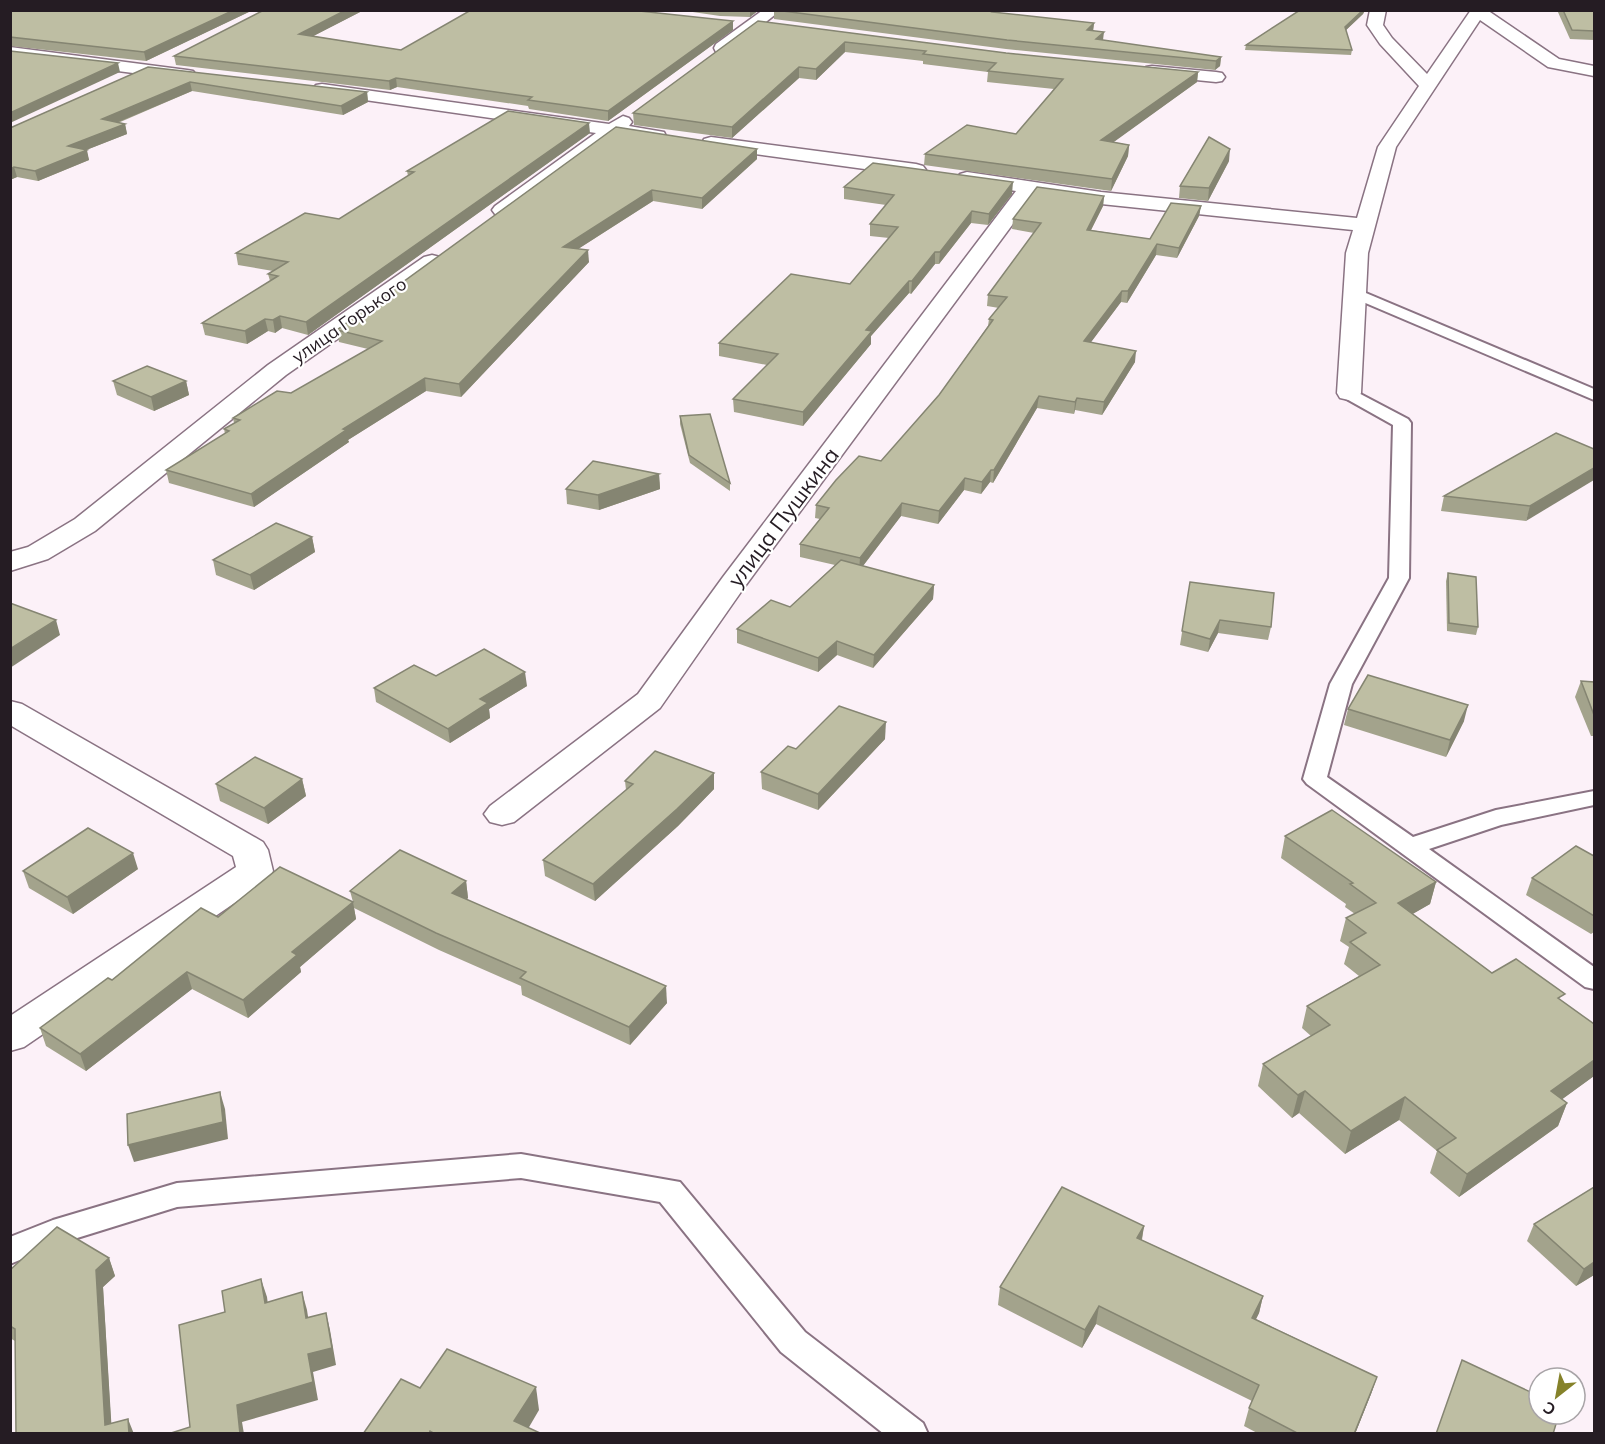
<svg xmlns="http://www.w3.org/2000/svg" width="1605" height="1444" viewBox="0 0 1605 1444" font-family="Mulish,sans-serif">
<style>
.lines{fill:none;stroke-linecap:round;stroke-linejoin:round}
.service-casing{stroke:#8a7383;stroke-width:4}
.minor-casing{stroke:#8a7383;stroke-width:3}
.service{fill:#fff;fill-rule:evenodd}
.minor{fill:#fff;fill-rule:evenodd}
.wall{fill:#a3a38c}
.shaded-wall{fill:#858572}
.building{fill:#bebea3;stroke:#858572;stroke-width:1.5}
.labels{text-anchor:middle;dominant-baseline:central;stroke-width:4.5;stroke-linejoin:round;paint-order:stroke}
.far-street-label{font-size:18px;fill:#251c23;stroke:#fff}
.street-label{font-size:22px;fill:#251c23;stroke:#fff}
</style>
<rect width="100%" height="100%" fill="#fcf1f8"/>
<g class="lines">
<defs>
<g id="service">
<path d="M1354,288L1594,389V400L1349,296L1346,293L1349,290Z"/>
<path d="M1349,388L1408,419L1411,423L1409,578L1352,684L1327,777L1413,837L1496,810L1594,791V805L1501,825L1429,849L1594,967V989L1585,987L1307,784L1303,779L1330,684L1389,578L1393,425L1343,397L1340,393L1343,389Z"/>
<path d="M521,1154L680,1182L805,1332L923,1423L928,1434H884L781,1352L660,1202L521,1178L177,1207L61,1243L10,1264V1237L53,1220L177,1183Z"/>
</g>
<g id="minor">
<path d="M763,10H781L728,52H716L714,48L716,44Z"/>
<path d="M1370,10H1386L1383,25L1392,38L1427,74L1471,10H1487L1559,59L1594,66V76L1548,67L1480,20L1396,147L1368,253L1361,393L1358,398L1349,400L1340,398L1337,393L1346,253L1353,230L1101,204L1035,194L743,589L660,708L514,822L502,825L490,822L484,814L490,806L638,694L723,577L1016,191L960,182L957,178L960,174L967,172L1101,192L1357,218L1378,147L1419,86L1380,44L1367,25Z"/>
<path d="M10,47L187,70L193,71L196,75L193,79L187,80L10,57Z"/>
<path d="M1152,66L1216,72L1222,73L1225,77L1222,81L1216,82L1146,75L1143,71L1146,67Z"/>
<path d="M322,84L609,124L623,116L629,118L632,122L629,126L664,132L666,136L664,140L657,142L616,136L509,214L502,216L495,214L492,210L495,206L596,133L316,93L313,89L316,85Z"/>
<path d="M711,137L916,164L923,166L926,170L923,174L916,176L704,147L702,143L704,139Z"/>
<path d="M432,255L440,257L443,262L440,267L286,375L95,531L48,559L10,571V552L28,547L75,519L268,365L424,257Z"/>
<path d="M10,701L22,704L263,842L268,850L273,871L268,880L24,1047L10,1051V1016L236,867L233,856L10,725Z"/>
</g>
</defs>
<use href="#service" class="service-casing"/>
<use href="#minor" class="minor-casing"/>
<use href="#service" class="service"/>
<use href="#minor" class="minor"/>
</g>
<g class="wall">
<path d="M10,10H253L146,61L10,46Z"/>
<path d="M364,10L313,36L401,50L733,21V30L608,121L529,109L528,106L397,87L390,90L176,65L174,56Z"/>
<path d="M679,10H759L750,17L720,16Z"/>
<path d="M1000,10L998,13L1094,23L1093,30L1103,40L1221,57L1220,66L1215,70L1006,49L774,19V11Z"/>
<path d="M1300,10H1365L1363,14L1346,30L1352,50L1351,55L1245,50L1246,45Z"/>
<path d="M1557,10H1594V40L1570,39Z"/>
<path d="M758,21L1006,53L1198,72L1197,82L1113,142L1129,145L1128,156L1111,191L924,165L925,154L1016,134L1054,89L987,82L988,72L923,64V61L845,52L816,80L799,78L732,138L634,125L633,113Z"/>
<path d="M148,67L367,92L368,102L343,115L192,91L118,123L125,124L127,134L86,150L89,160L38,181L17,177L10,180V128Z"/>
<path d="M616,127L757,149V159L702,209L653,201L578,249L589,262L461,397L426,391L348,440L349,442L254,507L169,483L166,470L225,434L224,429L234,423L233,418L291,393L368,349L339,342L337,330Z"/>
<path d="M590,133L308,335L282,328L275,333L268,331L247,344L205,335L202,323L270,281L268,274L273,271L238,265L236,253L339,219L408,176L407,171Z"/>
<path d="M1229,161L1208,201L1179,198L1180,186Z"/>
<path d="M844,187L1012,194L988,225L971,223L939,264H935L911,294L909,293L871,336V344L803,426L734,412L733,399L767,365L719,356V343L850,284L889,238L870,236V224L886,205L844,199Z"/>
<path d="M1104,196L1103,206L1091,230L1150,239L1201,206L1199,216L1177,258L1156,255L1127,303L1121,302L1090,343L1135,362L1102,415L1075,410L1074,414L1037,408L993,483L990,482L981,494L964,490L938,524L901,516L863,566L934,585L933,599L873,668L837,655L818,672L737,643V629L790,607L835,565L800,557V544L820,519L815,518L816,505L881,461L939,395L988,326L989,319L999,308L987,306L988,295L1034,233L1012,229L1013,219Z"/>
<path d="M113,381H186L189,395L154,411L117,395Z"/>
<path d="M680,416L730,483V491L690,463L680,424Z"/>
<path d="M1556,433L1526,521L1441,511L1444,496Z"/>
<path d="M659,474L660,489L599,510L567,504L566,489Z"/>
<path d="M312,537L315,552L254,590L216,575L213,560Z"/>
<path d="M1448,573L1478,627L1476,635L1447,631L1446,581Z"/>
<path d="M1190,582L1271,627L1268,640L1218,633L1208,652L1180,645Z"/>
<path d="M436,676L527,686L489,709L490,718L450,743L376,702L374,688Z"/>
<path d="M1581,681L1594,682V736H1591L1575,697Z"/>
<path d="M1348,709L1464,721L1446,757L1344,725Z"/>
<path d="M885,739L818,810L762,789L761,772L796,749Z"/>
<path d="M714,773V789L678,826L595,901L545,876L543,860L626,790L625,781Z"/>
<path d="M302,779L306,796L268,824L220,801L216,784Z"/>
<path d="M1285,836L1436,882L1430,904L1412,914L1492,973L1562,1001L1594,1024V1076L1562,1099L1567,1103L1558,1126L1459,1197L1430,1173L1437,1151L1399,1120L1345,1154L1299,1113L1292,1118L1258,1086L1263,1064L1311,1036L1302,1028L1307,1006L1359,976L1344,964L1349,947L1340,941L1346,918L1355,914L1345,907L1346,904L1281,858Z"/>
<path d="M1594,856V932L1591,934L1526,895L1532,878Z"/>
<path d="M138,869L73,914L29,888L23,871Z"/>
<path d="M466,881L468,898L466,900L667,1003L630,1045L522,995L521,986L439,950L354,908L356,919L300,967L301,972L248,1018L192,989L86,1071L46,1046L40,1028L112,980L218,917L353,902L350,891Z"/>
<path d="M1534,1224L1594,1275L1576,1286L1527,1241Z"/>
<path d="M1144,1226L1142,1240L1263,1296L1259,1313L1256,1319L1377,1377L1371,1394L1355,1434H1259L1244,1426L1249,1408L1252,1401L1096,1324L1082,1348L998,1305L1000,1287Z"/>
<path d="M109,1258L115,1276L103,1287L111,1423L134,1434H16L15,1341L10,1338V1270Z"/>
</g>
<g class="shaded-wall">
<path d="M234,10H253L146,61L144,52Z"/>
<path d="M346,10H364L300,43L299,34Z"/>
<path d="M750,10H759L750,17Z"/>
<path d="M994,10H1000L992,21V12Z"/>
<path d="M1363,10H1365L1363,14L1344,32L1345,27Z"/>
<path d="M733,21V30L608,121V111Z"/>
<path d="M1094,23L1093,32L1087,30Z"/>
<path d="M1104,32L1103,40L1096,39Z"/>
<path d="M845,42V52L816,80V69Z"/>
<path d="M1221,57L1220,66L1215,70L1216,61Z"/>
<path d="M118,63L120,72L10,123V113Z"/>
<path d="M799,67V78L732,138V127Z"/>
<path d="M1198,72L1197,82L1100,152L1101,140Z"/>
<path d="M396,78L397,87L390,90L389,81Z"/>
<path d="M190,82L192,91L104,128L102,119Z"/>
<path d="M367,92L368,102L343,115L341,106Z"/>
<path d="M589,123L590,133L308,335L306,322Z"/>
<path d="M125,124L127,134L71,156L68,146Z"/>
<path d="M1129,145L1128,156L1111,191L1112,179Z"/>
<path d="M757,149V159L702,209V198Z"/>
<path d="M1230,149L1229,161L1208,201L1209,188Z"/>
<path d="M87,150L89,160L38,181L35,171Z"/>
<path d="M14,167L17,177L10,180V169Z"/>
<path d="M1013,182L1012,194L988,225L989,214Z"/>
<path d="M652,190L653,201L564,258L563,247Z"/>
<path d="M1104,196L1103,206L1086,240L1087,230Z"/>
<path d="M1201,206L1199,216L1177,258L1179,248Z"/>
<path d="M972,211L971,223L939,264L940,252Z"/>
<path d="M1157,244L1156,255L1127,303L1128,291Z"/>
<path d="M588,250L589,262L461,397L459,384Z"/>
<path d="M935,252V264L911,294L912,281Z"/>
<path d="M909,281V293L871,336V344L803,426V412L866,330Z"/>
<path d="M1122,291L1121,302L1083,353L1084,341Z"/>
<path d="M280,316L282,328L275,333L273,320Z"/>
<path d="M265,319L268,331L247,344L245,331Z"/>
<path d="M1136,351L1135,362L1102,415L1104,402Z"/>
<path d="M425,378L426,391L348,440L349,442L254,507L251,494L343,429Z"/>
<path d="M186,381L189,395L154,411L151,397Z"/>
<path d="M1039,396L1037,408L993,483L994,470Z"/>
<path d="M1077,398L1075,410L1074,414L1075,402Z"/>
<path d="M1594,468V480L1526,521L1530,506Z"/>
<path d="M991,470L990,482L981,494L982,482Z"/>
<path d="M659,474L660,489L599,510L598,495Z"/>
<path d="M965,478L964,490L938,524L939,511Z"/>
<path d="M902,503L901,516L859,571L860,558Z"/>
<path d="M312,537L315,552L254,590L250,575Z"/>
<path d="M934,585L933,599L873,668L874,655Z"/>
<path d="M56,620L60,635L10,668V649Z"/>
<path d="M1220,620L1218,633L1208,652L1210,639Z"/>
<path d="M837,641V655L818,672V658Z"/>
<path d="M525,672L527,686L489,709L490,718L450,743L448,729L480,699Z"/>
<path d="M1468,705L1464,721L1446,757L1450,740Z"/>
<path d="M886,722L885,739L818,810V794Z"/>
<path d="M714,773V789L678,826L595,901L593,884Z"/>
<path d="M302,779L306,796L268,824L264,808Z"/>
<path d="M133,853L138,869L73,914L67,897Z"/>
<path d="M466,881L468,898L454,910L452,893Z"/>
<path d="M1436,882L1430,904L1392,926L1398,903Z"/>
<path d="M353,902L356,919L300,967L301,972L248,1018L243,1000L292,952Z"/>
<path d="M187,972L192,989L86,1071L80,1054Z"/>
<path d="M666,986L667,1003L630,1045L629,1027Z"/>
<path d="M1594,1060V1076L1542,1114L1551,1091Z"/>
<path d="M1305,1091L1299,1113L1292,1118L1298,1095Z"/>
<path d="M220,1092L225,1109L228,1139L134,1162L128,1145Z"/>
<path d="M1405,1097L1399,1120L1345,1154L1351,1131Z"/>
<path d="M1567,1103L1558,1126L1459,1197L1467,1174Z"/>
<path d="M1144,1226L1141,1243L1137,1238Z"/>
<path d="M109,1258L115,1276L103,1287L112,1434L105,1425L96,1270Z"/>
<path d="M1594,1262V1275L1576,1286L1584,1269Z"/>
<path d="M261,1279L267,1297L270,1321L265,1303Z"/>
<path d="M302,1292L307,1310L311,1336L306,1318Z"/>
<path d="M1263,1296L1259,1313L1248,1335L1252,1318Z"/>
<path d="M1099,1306L1096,1324L1082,1348L1085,1330Z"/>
<path d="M326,1313L330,1330L336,1365L313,1372L318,1400L242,1422L244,1434H240L237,1405L308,1354Z"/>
<path d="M1377,1377L1371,1394L1355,1434H1354Z"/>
<path d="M536,1387L539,1410L525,1434L514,1421Z"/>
<path d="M128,1419L134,1434H129Z"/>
</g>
<g class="building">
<path d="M10,10H234L144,52L10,37Z"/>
<path d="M264,10H346L299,34L401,50L471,10H630L733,21L608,111L528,100L532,97L396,78L389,81L174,56Z"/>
<path d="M775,10H994L992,12L1094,23L1087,30L1104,32L1096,39L1221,57L1216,61L1007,40Z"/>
<path d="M1300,10H1363L1345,27L1352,50L1246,45Z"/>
<path d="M1563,10H1594V31L1572,30Z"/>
<path d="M758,21L1006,53L1198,72L1101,140L1129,145L1112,179L925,154L967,125L1016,134L1063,79L988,71L996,63L923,54L926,51L845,42L816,69L799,67L732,127L633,113Z"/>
<path d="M10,51L118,63L10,113Z"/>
<path d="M148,67L367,92L341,106L190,82L102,119L125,124L68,146L87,150L35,171L14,167L10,169V128Z"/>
<path d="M508,111L589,123L306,322L280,316L273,320L265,319L245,331L202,323L278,276L268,274L288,262L236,253L305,213L339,219L414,172L407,171Z"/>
<path d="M616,127L757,149L702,198L652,190L563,247L588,250L459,384L425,378L343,429L346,430L251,494L166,470L229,431L224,429L240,420L233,418L277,391L291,393L382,341L337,330Z"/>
<path d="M1209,137L1230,149L1209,188L1180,186Z"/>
<path d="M873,163L1013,182L989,214L972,211L940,252H935L912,281H909L866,330L872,331L803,412L733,399L778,354L719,343L791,274L850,284L898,227L870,224L894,195L844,187Z"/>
<path d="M1037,187L1104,196L1087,230L1150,239L1171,203L1201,206L1179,248L1157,244L1128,291H1122L1084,341L1136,351L1104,402L1077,398L1075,402L1039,396L994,470H991L982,482L965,478L939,511L902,503L860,558L800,544L829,508L816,505L836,480L859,456L881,461L939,395L993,320L989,319L1007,297L988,295L1041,223L1013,219Z"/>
<path d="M147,366L186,381L151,397L113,381Z"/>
<path d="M710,414L730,483L689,455L680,416Z"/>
<path d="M1556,433L1594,449V468L1530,506L1444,496Z"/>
<path d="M593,461L659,474L598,495L566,489Z"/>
<path d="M276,523L312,537L250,575L213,560Z"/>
<path d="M841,560L934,585L874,655L837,641L818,658L737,629L771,600L790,607Z"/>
<path d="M1448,573L1476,577L1478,627L1449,623Z"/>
<path d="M1190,582L1274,593L1271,627L1220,620L1210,639L1182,631Z"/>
<path d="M10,603L56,620L10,649Z"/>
<path d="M484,649L525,672L480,699L488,703L448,729L374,688L414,665L436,676Z"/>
<path d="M1368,675L1468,705L1450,740L1348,709Z"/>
<path d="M1581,681L1594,682V715Z"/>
<path d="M839,706L886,722L818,794L761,772L788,746L796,749Z"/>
<path d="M655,751L714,773L677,809L593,884L543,860L633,784L625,781Z"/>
<path d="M255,757L302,779L264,808L216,784Z"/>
<path d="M1332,810L1436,882L1398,903L1492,973L1516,959L1565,994L1558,998L1594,1024V1060L1551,1091L1567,1103L1467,1174L1437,1150L1456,1138L1405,1097L1351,1131L1305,1091L1298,1095L1263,1064L1330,1025L1307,1006L1380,965L1350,942L1366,933L1346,918L1376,903L1350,884L1353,883L1285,836Z"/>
<path d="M88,828L133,853L67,897L23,871Z"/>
<path d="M1576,846L1594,856V916L1532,878Z"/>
<path d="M400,850L466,881L452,893L666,986L629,1027L520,978L526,972L436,933L350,891Z"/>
<path d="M280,867L353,902L292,952L297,955L243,1000L187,972L80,1054L40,1028L108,978L112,980L201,908L218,917Z"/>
<path d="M220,1092L223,1122L128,1145L127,1114Z"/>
<path d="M1062,1187L1144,1226L1137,1238L1263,1296L1252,1318L1377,1377L1354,1434H1299L1249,1408L1259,1385L1099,1306L1085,1330L1000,1287Z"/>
<path d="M1594,1187V1262L1584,1269L1534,1224Z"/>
<path d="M57,1227L109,1258L96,1270L105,1425L128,1419L129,1434H16L15,1329L10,1326V1270Z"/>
<path d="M261,1279L265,1303L302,1292L306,1318L326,1313L332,1348L308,1354L313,1382L237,1405L240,1434H168L190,1427L179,1325L225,1312L222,1291Z"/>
<path d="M447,1349L536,1387L514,1421L542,1434H435L430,1431L429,1434H363L401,1379L420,1388Z"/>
<path d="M1462,1360L1539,1396V1414H1559L1553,1434H1436Z"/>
</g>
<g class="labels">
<g class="far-street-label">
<text transform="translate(349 320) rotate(-35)">улица Горького</text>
</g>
<g class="street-label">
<text transform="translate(783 517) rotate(-53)">улица Пушкина</text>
</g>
</g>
<rect width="1605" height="1444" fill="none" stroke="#251c23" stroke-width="24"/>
<g transform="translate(1557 1396) rotate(211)"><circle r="28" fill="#ffffff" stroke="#a8a4a7" stroke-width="1.5"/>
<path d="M0-4.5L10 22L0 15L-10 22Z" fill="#85822a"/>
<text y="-9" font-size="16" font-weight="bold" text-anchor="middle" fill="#251c23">С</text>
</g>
</svg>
